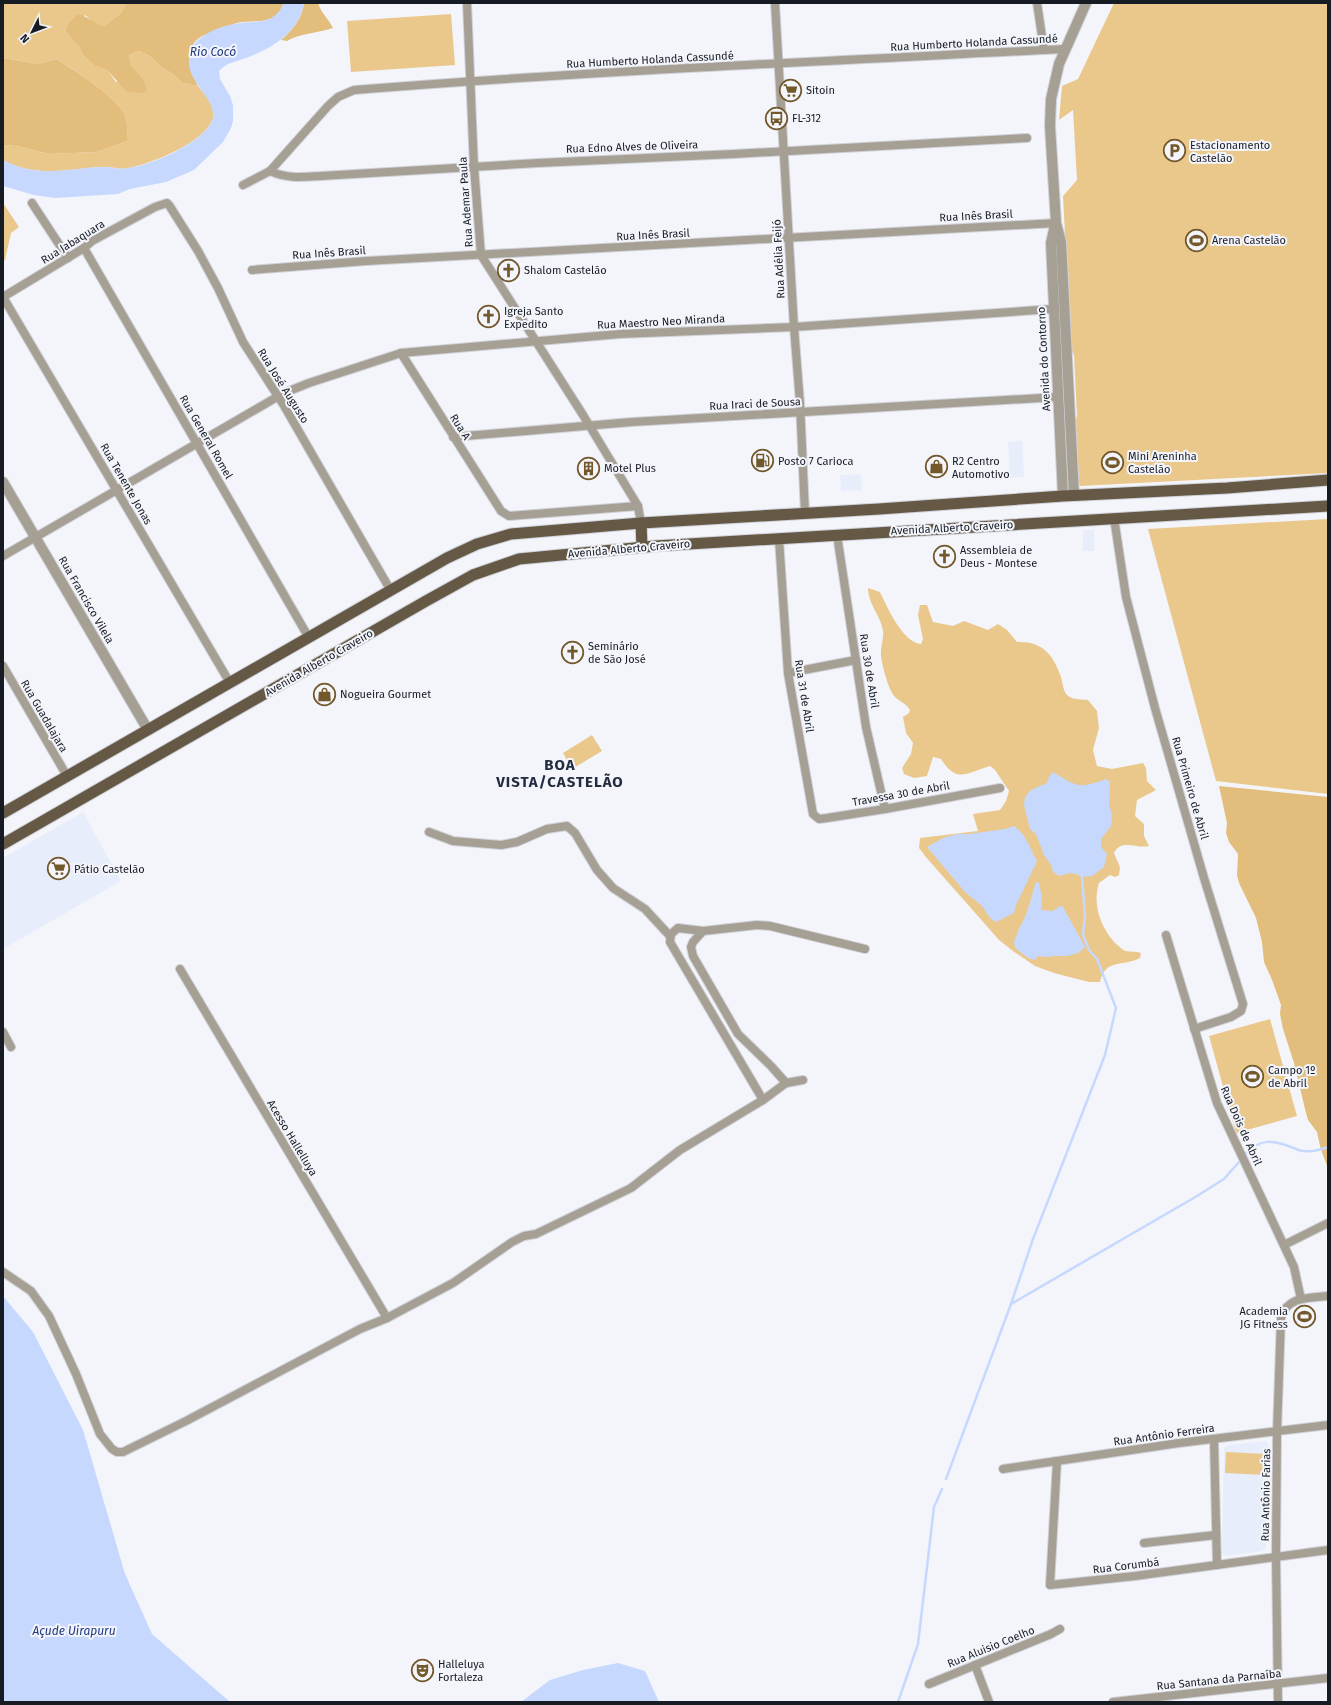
<svg xmlns="http://www.w3.org/2000/svg" width="1331" height="1705" viewBox="0 0 1331 1705" font-family="'Fira Sans',sans-serif">
<style>
.built{fill:#e7edfb}
.green{fill:#eac88c}
.forest{fill:#e3bd7b}
.water{fill:#c6d8fe}
.lines{fill:none;stroke-linecap:round;stroke-linejoin:round}
.stream{stroke:#c6d8fe;stroke-width:2.5}
.minor-casing{stroke:#d0d2d9;stroke-width:10}
.tertiary-casing{stroke:#d0d2d9;stroke-width:12}
.primary-casing{stroke:#d0d2d9;stroke-width:13}
.minor{stroke:#a69f94;stroke-width:8}
.tertiary{stroke:#a69f94;stroke-width:10}
.primary{stroke:#655946;stroke-width:11}
.labels{text-anchor:middle;dominant-baseline:central;stroke-width:4;stroke-linejoin:round;paint-order:stroke}
.street-label{font-size:11px;fill:#171b24;stroke:#f3f5fb}
.poi-label{font-size:11px;fill:#171b24;stroke:#f3f5fb;text-anchor:start}
.water-label{font-size:12px;font-style:italic;fill:#1e387f;stroke:#f3f5fb}
.district-label{font-size:15px;font-weight:bold;letter-spacing:1px;fill:#232c40;stroke:#f3f5fb}
</style>
<rect width="100%" height="100%" fill="#f3f5fb"/>
<g class="built">
<path d="M1022,441L1024,477L1010,478L1008,442Z"/>
<path d="M861,474L862,490L841,491L840,475Z"/>
<rect x="1083" y="530" width="11" height="21"/>
<path d="M83,812L121,881L3,949V858Z"/>
<path d="M1265,1441L1269,1445L1266,1548L1262,1551L1225,1556L1222,1553L1224,1448L1228,1445Z"/>
</g>
<g class="green">
<path d="M3,3H126L121,13L104,26L97,25L85,15L67,31L79,47L83,55L93,65L108,71L116,82L142,77L131,65L129,55L139,51L150,56L161,67L173,74L182,83L198,86C203,93 213,102 214,112C215,139 151,164 129,168C121,170 113,167 105,167C69,168 37,179 3,160V145L16,146L49,154L97,152L127,141C127,134 128,126 126,119C121,98 74,70 56,59L38,64L3,58Z"/>
<path d="M1114,3H1328V473L1080,486L1078,483L1075,422L1077,416L1074,355L1071,350L1063,196L1077,180L1073,110L1059,120L1062,86L1078,79Z"/>
<path d="M451,14L455,65L351,72L347,21Z"/>
<path d="M3,203L19,227L11,233L5,260L3,261Z"/>
<path d="M1328,519V794L1216,781L1148,529Z"/>
<path d="M868,588L880,592C887,607 903,643 921,644L923,639L918,615L920,605H927L933,622L953,626L964,621L988,630L998,624L1007,630L1017,642C1042,641 1053,654 1061,677C1063,684 1063,694 1070,697C1074,700 1083,699 1088,700L1097,711L1099,728L1093,750L1097,766L1112,769L1143,763L1146,768L1147,781L1156,790L1137,800L1135,816L1144,824V836L1149,846C1137,849 1121,838 1114,853L1120,867L1119,875L1115,877L1110,875L1099,883C1092,905 1101,928 1116,944C1119,946 1122,950 1126,951C1130,952 1136,951 1141,953L1140,958C1123,967 1105,958 1100,982H1089L1054,973L1035,966L1013,951L999,940L925,856L919,848L920,838L978,831L973,814L1000,810L1006,801L1009,791L995,770L990,766C966,773 957,784 941,759L933,757L927,776L914,778L904,774L902,768L911,754L913,743L906,733L903,717L909,713L910,710C905,701 895,701 891,691C887,683 882,665 881,656C880,648 884,639 883,631C881,616 868,604 868,588Z"/>
<path d="M592,735L602,751L572,769L563,753Z"/>
<path d="M1270,1019L1297,1116L1236,1133L1209,1036Z"/>
<path d="M1226,1452L1266,1454L1265,1475L1225,1473Z"/>
</g>
<g class="forest">
<path d="M126,3H284C274,27 257,19 237,23C230,25 223,28 216,31C212,33 206,34 202,36C182,48 190,70 198,86L182,83L173,74L161,67L150,56L139,51L129,55L131,65L142,77L147,90L142,93L127,92L108,71L93,65L83,55L79,47L66,31L68,24L78,14C88,16 94,24 104,26L121,13Z"/>
<path d="M304,3H318C321,13 328,18 333,28C318,33 301,33 287,41L281,40C293,30 302,18 304,3Z"/>
<path d="M3,58L38,64L56,59C74,70 122,99 126,119C128,126 127,134 127,141L97,152L49,154L16,146L3,145Z"/>
<path d="M1219,786L1328,797V1168L1321,1150L1317,1132L1308,1120L1305,1109L1294,1063L1283,1029L1280,1014L1281,1005L1272,980L1264,962L1262,942L1256,918L1239,883L1237,875L1238,854L1229,842L1226,833L1227,823Z"/>
</g>
<g class="water">
<path d="M284,3H304C299,32 273,48 246,58C236,62 227,62 219,71L220,79L230,96L233,105V121L231,128L223,142L194,170L166,182L130,189L118,194L55,198L34,195L3,186V160C37,179 68,168 104,167C112,167 120,170 128,168C153,165 196,145 210,125C225,101 181,82 190,54C191,50 192,45 195,43C205,32 221,26 235,24C256,20 274,26 284,3Z"/>
<path d="M1053,772C1077,787 1079,789 1106,779L1110,782L1109,804L1112,816L1111,826L1101,839V847L1107,854L1104,867L1092,876L1082,877L1076,874L1069,873L1060,876L1053,872L1051,865L1044,855L1036,834L1030,829L1024,805L1025,797L1031,790L1047,783L1049,777Z"/>
<path d="M1014,826C1026,834 1030,848 1037,861L1016,905L1014,913L996,922L990,918L982,906L965,892L927,847L943,838L957,834H969L1005,829Z"/>
<path d="M1036,882L1039,883L1042,898L1041,910L1053,911L1060,906L1063,907L1085,947L1078,953L1068,956H1054L1047,957L1038,956L1035,960L1028,958L1015,948L1014,942L1018,931L1026,915Z"/>
<path d="M3,1296L33,1332L83,1430L125,1574L152,1634L230,1702H3Z"/>
<path d="M618,1663L645,1671L659,1702H521L550,1680L583,1670Z"/>
</g>
<g class="lines">
<g class="stream">
<path d="M1245,1154C1261,1138 1272,1140 1291,1147C1295,1148 1299,1151 1303,1151C1311,1152 1320,1150 1328,1147"/>
<path d="M1011,1304L1033,1239L1105,1055L1116,1008L1097,959L1089,950L1083,935L1085,915L1082,877"/>
<path d="M946,1479L1011,1304L1197,1196L1224,1179L1239,1162"/>
<path d="M898,1702L918,1644L934,1507L942,1489"/>
</g>
<defs>
<g id="minor">
<path d="M467,3L474,167L481,255L583,415L638,506L641,523"/>
<path d="M775,3L794,327L800,403L805,513"/>
<path d="M1037,3L1044,50"/>
<path d="M270,171L328,106L338,97L354,90C591,71 828,61 1065,49"/>
<path d="M243,185L270,171C287,179 303,177 321,176L538,163L734,154L1027,138"/>
<path d="M32,203L68,258"/>
<path d="M84,248L309,638"/>
<path d="M252,270L366,261L1056,223"/>
<path d="M401,353L501,511L509,516L638,506"/>
<path d="M453,437L632,422L1058,397"/>
<path d="M1114,518L1126,597L1155,708L1204,878L1243,1004L1241,1011L1231,1017L1194,1029"/>
<path d="M837,535L866,727L885,809"/>
<path d="M779,539L788,673L813,814L819,819L827,818L885,809L1000,788"/>
<path d="M3,556L284,393L309,383L401,353L620,334L794,327L1053,309"/>
<path d="M3,666L67,776"/>
<path d="M788,673L856,660"/>
<path d="M230,683L3,297L84,248L92,241L155,207L167,203L169,205L198,251L218,288L243,342L283,404L391,591"/>
<path d="M429,832L453,841L501,845L517,842L547,829L567,826L575,833L597,870L613,888L645,909L670,936"/>
<path d="M703,931L678,928L671,934L670,942L763,1100"/>
<path d="M1166,935L1217,1103L1294,1267L1301,1299"/>
<path d="M180,969L387,1318"/>
<path d="M3,1032L11,1047"/>
<path d="M786,1083L771,1066L738,1034L693,956L691,947L693,942L703,931L757,925L770,926L865,949"/>
<path d="M1284,1245L1328,1223"/>
<path d="M3,1272L31,1291L49,1316L76,1374L100,1434L112,1449L117,1452H123L186,1421L360,1329L387,1318L453,1283L512,1242L524,1236L536,1234L631,1188L680,1150L763,1100L786,1083L803,1080"/>
<path d="M1214,1439L1217,1565"/>
<path d="M1057,1461L1050,1585L1135,1576L1328,1550"/>
<path d="M1003,1469L1179,1443L1328,1425"/>
<path d="M1144,1543L1216,1535"/>
<path d="M975,1665L989,1702"/>
<path d="M929,1684L1051,1634L1060,1629"/>
<path d="M1113,1702L1328,1678"/>
<path d="M1278,1702L1276,1557L1277,1432L1281,1318C1287,1296 1309,1298 1328,1296"/>
</g>
<g id="tertiary">
<path d="M1055,225L1051,243L1063,496"/>
<path d="M3,482L148,730"/>
<path d="M1074,495L1061,242L1056,223L1050,126L1051,99L1059,64L1086,3"/>
</g>
<g id="primary">
<path d="M641,523L642,547"/>
<path d="M3,813L447,558L477,544L511,534L641,523L879,509L1063,496L1227,488L1328,480"/>
<path d="M3,844L426,601L473,575L519,559L655,546L1328,506"/>
</g>
</defs>
<use href="#minor" class="minor-casing"/>
<use href="#tertiary" class="tertiary-casing"/>
<use href="#primary" class="primary-casing"/>
<use href="#minor" class="minor"/>
<use href="#tertiary" class="tertiary"/>
<use href="#primary" class="primary"/>
</g>
<defs>
<symbol id="supermarket-ring" viewBox="-11 -11 22 22"><circle r="9.5" fill="#f3f5fb" stroke="#72582a" stroke-width="1.5"/><path d="M-6-5.5h2.5l.6 2H6L4.5 2H-2.5L-4.4-4H-6ZM-1.5 3.2a1.3 1.3 0 1 0 .1 0ZM3 3.2a1.3 1.3 0 1 0 .1 0Z" fill="#72582a"/></symbol>
<symbol id="bus-ring" viewBox="-11 -11 22 22"><circle r="9.5" fill="#f3f5fb" stroke="#72582a" stroke-width="1.5"/><path d="M-5-6H5V4H4V6H2V4H-2V6H-4V4H-5ZM-3.5-4V0h7V-4ZM-3.5 1.2v1.5H-2V1.2ZM2 1.2v1.5H3.5V1.2Z" fill="#72582a"/></symbol>
<symbol id="parking-ring" viewBox="-11 -11 22 22"><circle r="9.5" fill="#f3f5fb" stroke="#72582a" stroke-width="1.5"/><path d="M-3.5-5.5H1a3.5 3.5 0 0 1 0 7H-1V5.5H-3.5ZM-1-3.4V-.6H.8a1.4 1.4 0 0 0 0-2.8Z" fill="#72582a"/></symbol>
<symbol id="stadium-ring" viewBox="-11 -11 22 22"><circle r="9.5" fill="#f3f5fb" stroke="#72582a" stroke-width="1.5"/><path d="M0-5a6.5 5 0 1 0 0 10a6.5 5 0 1 0 0-10ZM-3.5-1.8h7v3.6h-7Z" fill="#72582a"/></symbol>
<symbol id="church-ring" viewBox="-11 -11 22 22"><circle r="9.5" fill="#f3f5fb" stroke="#72582a" stroke-width="1.5"/><path d="M-1.2-6h2.4v3.5h3.3v2.4h-3.3V6h-2.4V-.1h-3.3v-2.4h3.3Z" fill="#72582a"/></symbol>
<symbol id="fuel-ring" viewBox="-11 -11 22 22"><circle r="9.5" fill="#f3f5fb" stroke="#72582a" stroke-width="1.5"/><path d="M-5.5-6h7V0h2V4h1.3V-2.5L3-4.5l.8-.8L6-3V5H2.5V1h-1V6h-7ZM-4.2-4.7v3.2H.2V-4.7Z" fill="#72582a"/></symbol>
<symbol id="shop-ring" viewBox="-11 -11 22 22"><circle r="9.5" fill="#f3f5fb" stroke="#72582a" stroke-width="1.5"/><path d="M-5-2.5h2.3a2.7 3.5 0 0 1 5.4 0H5L5.5 6h-11ZM-1.5-2.5h3a1.5 2.3 0 0 0-3 0Z" fill="#72582a"/></symbol>
<symbol id="building-ring" viewBox="-11 -11 22 22"><circle r="9.5" fill="#f3f5fb" stroke="#72582a" stroke-width="1.5"/><path d="M-4-6H4V6H1V3H-1V6H-4ZM-2.5-4.3h1.7v1.8h-1.7ZM.8-4.3h1.7v1.8H.8ZM-2.5-1h1.7V.8h-1.7ZM.8-1h1.7V.8H.8Z" fill="#72582a"/></symbol>
<symbol id="theatre-ring" viewBox="-11 -11 22 22"><circle r="9.5" fill="#f3f5fb" stroke="#72582a" stroke-width="1.5"/><path d="M-5-5.5Q0-4 5-5.5V0Q5 5 0 6Q-5 5-5 0ZM-3.3-2.5H-1v1.5H-3.3ZM1-2.5H3.3v1.5H1ZM-2.8 1Q0 5.5 2.8 1Z" fill="#72582a"/></symbol>
</defs>
<g fill-rule="evenodd">
<use href="#supermarket-ring" x="778" y="78" width="25" height="25"/>
<use href="#bus-ring" x="764" y="106" width="25" height="25"/>
<use href="#parking-ring" x="1162" y="138" width="25" height="25"/>
<use href="#stadium-ring" x="1184" y="228" width="25" height="25"/>
<use href="#church-ring" x="496" y="258" width="25" height="25"/>
<use href="#church-ring" x="476" y="304" width="25" height="25"/>
<use href="#fuel-ring" x="750" y="448" width="25" height="25"/>
<use href="#stadium-ring" x="1100" y="450" width="25" height="25"/>
<use href="#shop-ring" x="924" y="454" width="25" height="25"/>
<use href="#building-ring" x="576" y="456" width="25" height="25"/>
<use href="#church-ring" x="932" y="544" width="25" height="25"/>
<use href="#church-ring" x="560" y="640" width="25" height="25"/>
<use href="#shop-ring" x="312" y="682" width="25" height="25"/>
<use href="#supermarket-ring" x="46" y="856" width="25" height="25"/>
<use href="#stadium-ring" x="1240" y="1064" width="25" height="25"/>
<use href="#stadium-ring" x="1292" y="1304" width="25" height="25"/>
<use href="#theatre-ring" x="410" y="1658" width="25" height="25"/>
</g>
<g class="labels">
<g class="street-label">
<text transform="translate(974 43) rotate(-3)">Rua Humberto Holanda Cassundé</text>
<text transform="translate(650 60) rotate(-3)">Rua Humberto Holanda Cassundé</text>
<text transform="translate(632 147) rotate(-2)">Rua Edno Alves de Oliveira</text>
<text transform="translate(466 202) rotate(-94)">Rua Ademar Paula</text>
<text transform="translate(976 216) rotate(-3)">Rua Inês Brasil</text>
<text transform="translate(653 235) rotate(-3)">Rua Inês Brasil</text>
<text transform="translate(73 242) rotate(-32)">Rua Jabaquara</text>
<text transform="translate(329 253) rotate(-4)">Rua Inês Brasil</text>
<text transform="translate(779 259) rotate(-93)">Rua Adélia Feijó</text>
<text transform="translate(661 322) rotate(-3)">Rua Maestro Neo Miranda</text>
<text transform="translate(1044 359) rotate(-93)">Avenida do Contorno</text>
<text transform="translate(283 386) rotate(58)">Rua José Augusto</text>
<text transform="translate(755 404) rotate(-3)">Rua Iraci de Sousa</text>
<text transform="translate(460 427) rotate(58)">Rua A</text>
<text transform="translate(206 437) rotate(60)">Rua General Romel</text>
<text transform="translate(126 484) rotate(60)">Rua Tenente Jonas</text>
<text transform="translate(952 528) rotate(-3)">Avenida Alberto Craveiro</text>
<text transform="translate(629 549) rotate(-5)">Avenida Alberto Craveiro</text>
<text transform="translate(86 600) rotate(60)">Rua Francisco Vilela</text>
<text transform="translate(319 663) rotate(-30)">Avenida Alberto Craveiro</text>
<text transform="translate(869 671) rotate(81)">Rua 30 de Abril</text>
<text transform="translate(804 696) rotate(81)">Rua 31 de Abril</text>
<text transform="translate(44 716) rotate(60)">Rua Guadalajara</text>
<text transform="translate(1190 788) rotate(74)">Rua Primeiro de Abril</text>
<text transform="translate(901 794) rotate(-10)">Travessa 30 de Abril</text>
<text transform="translate(1241 1126) rotate(66)">Rua Dois de Abril</text>
<text transform="translate(292 1138) rotate(59)">Acesso Hallelluya</text>
<text transform="translate(1164 1435) rotate(-8)">Rua Antônio Ferreira</text>
<text transform="translate(1266 1495) rotate(-89)">Rua Antônio Farias</text>
<text transform="translate(1126 1566) rotate(-7)">Rua Corumbá</text>
<text transform="translate(991 1647) rotate(-22)">Rua Aluisio Coelho</text>
<text transform="translate(1219 1680) rotate(-6)">Rua Santana da Parnaíba</text>
</g>
<g class="poi-label">
<text x="806" y="90">Sitoin</text>
<text x="792" y="118">FL-312</text>
<text x="1190" y="145">Estacionamento<tspan x="1190" dy="13">Castelão</tspan></text>
<text x="1212" y="240">Arena Castelão</text>
<text x="524" y="270">Shalom Castelão</text>
<text x="504" y="311">Igreja Santo<tspan x="504" dy="13">Expedito</tspan></text>
<text x="1128" y="456">Mini Areninha<tspan x="1128" dy="13">Castelão</tspan></text>
<text x="778" y="461">Posto 7 Carioca</text>
<text x="952" y="461">R2 Centro<tspan x="952" dy="13">Automotivo</tspan></text>
<text x="604" y="468">Motel Plus</text>
<text x="960" y="550">Assembleia de<tspan x="960" dy="13">Deus - Montese</tspan></text>
<text x="588" y="646">Seminário<tspan x="588" dy="13">de São José</tspan></text>
<text x="340" y="694">Nogueira Gourmet</text>
<text x="74" y="869">Pátio Castelão</text>
<text x="1268" y="1070">Campo 1º<tspan x="1268" dy="13">de Abril</tspan></text>
<text x="1288" y="1311" text-anchor="end">Academia<tspan x="1288" dy="13">JG Fitness</tspan></text>
<text x="438" y="1664">Halleluya<tspan x="438" dy="13">Fortaleza</tspan></text>
</g>
<g class="water-label">
<text x="213" y="52">Rio Cocó</text>
<text x="74" y="1631">Açude Uirapuru</text>
</g>
<g class="district-label">
<text x="560" y="765">BOA<tspan x="560" dy="17">VISTA/CASTELÃO</tspan></text>
</g>
</g>
<rect width="1331" height="1705" fill="none" stroke="#171b24" stroke-width="8"/>
<g transform="translate(32 32) rotate(228)" stroke="#f3f5fb" stroke-width="3" paint-order="stroke">
<path d="M0-3L7 15L0 10L-7 15Z" fill="#171b24"/>
<text y="-6" font-size="11" font-weight="bold" text-anchor="middle" fill="#171b24">N</text>
</g>
</svg>
